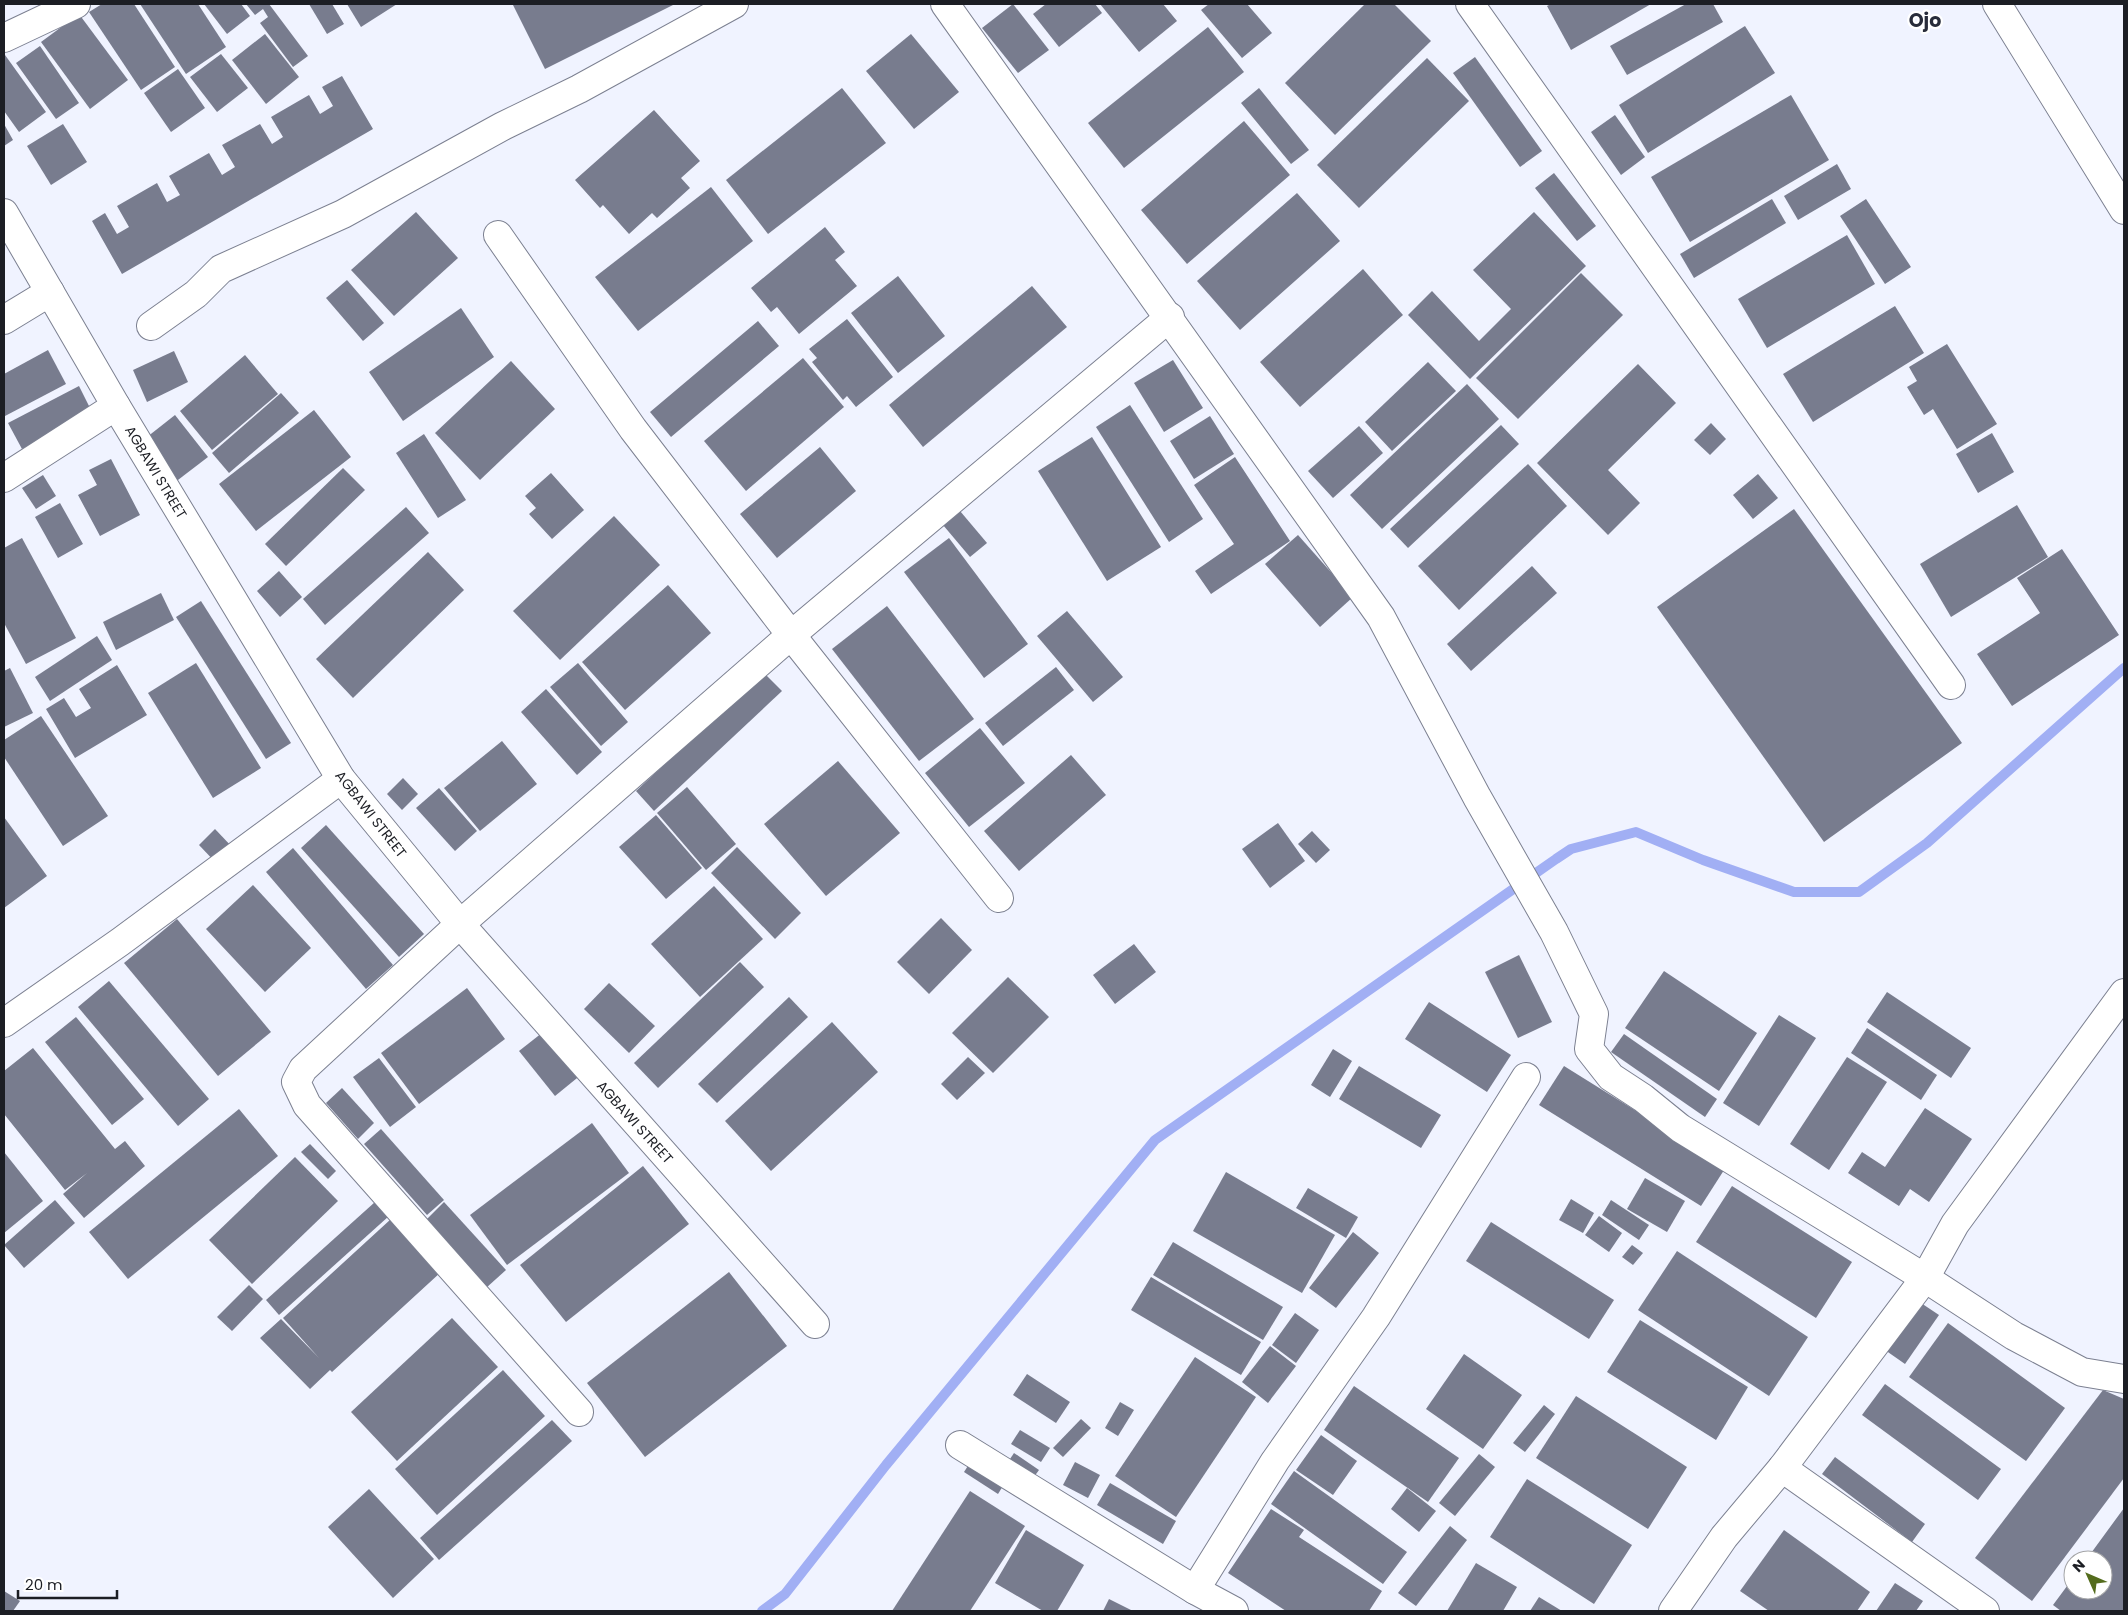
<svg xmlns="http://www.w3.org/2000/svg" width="2128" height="1615" viewBox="0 0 2128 1615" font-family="Poppins,sans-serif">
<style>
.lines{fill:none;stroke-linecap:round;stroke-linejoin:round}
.stream{stroke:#a1aff4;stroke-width:10}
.building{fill:#787c8e}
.minor-casing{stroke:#7c8091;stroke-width:30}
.minor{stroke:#fff;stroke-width:28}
.labels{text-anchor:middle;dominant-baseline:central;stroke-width:4.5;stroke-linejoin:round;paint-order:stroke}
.street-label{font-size:14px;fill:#1c1e24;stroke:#fff}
.district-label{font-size:19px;font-weight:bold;fill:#282c3a;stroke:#fff}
</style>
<rect width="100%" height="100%" fill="#f0f3ff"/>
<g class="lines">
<path class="stream" d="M762,1611L785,1594L886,1465L1155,1140L1556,859L1571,849L1636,832L1703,860L1794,892H1859L1927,843L2124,668"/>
</g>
<g class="building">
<path d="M102,4H134L175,67L141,90L89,12Z"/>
<path d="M140,4H198L226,47L186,74Z"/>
<path d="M204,4H241L250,16L227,34Z"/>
<path d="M246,4H269L308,56L293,67L260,23L268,17L263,9L255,15Z"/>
<path d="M309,4H332L344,24L327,34Z"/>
<path d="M347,4H397L361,27Z"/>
<path d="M515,4H675L545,69L513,5Z"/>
<path d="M1013,4L1049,50L1018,73L982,28Z"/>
<path d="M1046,4H1095L1102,13L1059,47L1033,14Z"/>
<path d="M1100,4H1163L1177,21L1139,52Z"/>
<path d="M1209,4H1247L1272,33L1242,58L1201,10Z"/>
<path d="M1365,4H1394L1431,41L1335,135L1285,83Z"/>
<path d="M1551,4H1651L1571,50L1547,6Z"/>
<path d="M1686,4H1713L1723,22L1627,75L1610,46Z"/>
<path d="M79,14L128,80L90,109L41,42Z"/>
<path d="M1745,26L1775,73L1648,153L1619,105Z"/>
<path d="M1208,27L1244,72L1124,168L1088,123Z"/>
<path d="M265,34L299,77L266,104L232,60Z"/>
<path d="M911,34L959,92L914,129L866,71Z"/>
<path d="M40,46L79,103L56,119L16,63Z"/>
<path d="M221,54L248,88L217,112L190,77Z"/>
<path d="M5,55L46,112L19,132L4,111Z"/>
<path d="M1475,57L1542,151L1520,167L1453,73Z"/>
<path d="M1427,58L1469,101L1359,208L1317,165Z"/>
<path d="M178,69L205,108L171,132L144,93Z"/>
<path d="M342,76L373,129L122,274L92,221L105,213L117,234L129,227L117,206L157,183L167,202L180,195L169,176L209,153L222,175L235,167L222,145L260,124L272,144L283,137L271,117L309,95L320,114L333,106L322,87Z"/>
<path d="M842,88L886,143L768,234L726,180Z"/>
<path d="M1259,88L1309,150L1291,164L1241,103Z"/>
<path d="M1791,95L1829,160L1690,242L1651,177Z"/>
<path d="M654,110L700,161L681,178L690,188L657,218L652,213L629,234L603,205L600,208L575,180Z"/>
<path d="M1615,115L1645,157L1621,175L1591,132Z"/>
<path d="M1244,121L1290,175L1187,264L1141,210Z"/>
<path d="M4,124L13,140L4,146Z"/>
<path d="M63,124L87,162L51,185L27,146Z"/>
<path d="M1837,164L1851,189L1798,220L1784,196Z"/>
<path d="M1554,173L1596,226L1577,241L1535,188Z"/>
<path d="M711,187L753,241L638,331L595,277Z"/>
<path d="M1297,193L1340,241L1240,330L1197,281Z"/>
<path d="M1772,199L1786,223L1694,278L1680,254Z"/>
<path d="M1866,199L1911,267L1885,284L1840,216Z"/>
<path d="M416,212L458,258L394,316L351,270Z"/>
<path d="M1534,212L1586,266L1470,379L1408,315L1432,291L1479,341L1511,309L1473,270Z"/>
<path d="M825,227L845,252L835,260L857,286L799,334L777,307L771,312L751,288Z"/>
<path d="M1847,235L1875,284L1767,348L1738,299Z"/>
<path d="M1363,269L1403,315L1300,407L1260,362Z"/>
<path d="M1581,273L1623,315L1518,419L1476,378Z"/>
<path d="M898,276L945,336L898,373L851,313Z"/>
<path d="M347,280L384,323L363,341L326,298Z"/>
<path d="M1032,286L1067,327L923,447L889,405Z"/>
<path d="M1895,306L1924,353L1813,422L1783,374Z"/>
<path d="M461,308L494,357L403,421L369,372Z"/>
<path d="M847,319L893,377L856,407L847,396L843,400L812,362L817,358L809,349Z"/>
<path d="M758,321L779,346L671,437L650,412Z"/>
<path d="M1947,344L1997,424L1957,449L1933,409L1924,415L1907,387L1917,381L1909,367Z"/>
<path d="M48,350L66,384L5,416L4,374Z"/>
<path d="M174,351L188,382L147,402L133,370Z"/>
<path d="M245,355L278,394L212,450L180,411Z"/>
<path d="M803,358L844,407L746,491L704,441Z"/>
<path d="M1173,360L1203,408L1164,432L1134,383Z"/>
<path d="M511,361L555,409L480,480L435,433Z"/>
<path d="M1428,362L1456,391L1392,451L1365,422Z"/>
<path d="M1638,364L1676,403L1608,470L1640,503L1608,535L1537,463Z"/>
<path d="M1467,384L1499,419L1382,529L1350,495Z"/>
<path d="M79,386L92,412L22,449L8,423Z"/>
<path d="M281,393L299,413L229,473L212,453Z"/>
<path d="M1130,405L1203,519L1169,542L1096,427Z"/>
<path d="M314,410L351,457L256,531L219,484Z"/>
<path d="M175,415L208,457L174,483L142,441Z"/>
<path d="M1210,416L1234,454L1194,479L1170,441Z"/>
<path d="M1711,423L1726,439L1710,455L1694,440Z"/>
<path d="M1501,425L1519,444L1408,548L1390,529Z"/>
<path d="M1359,426L1383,453L1333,498L1308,471Z"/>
<path d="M1992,433L2014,472L1978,493L1956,454Z"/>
<path d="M424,434L466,500L438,518L396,453Z"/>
<path d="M1092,437L1161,547L1107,581L1038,471Z"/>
<path d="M820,447L856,491L777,558L740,514Z"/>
<path d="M1235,457L1290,541L1211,594L1195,571L1234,544L1194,485Z"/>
<path d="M111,459L140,515L100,536L78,495L97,485L89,470Z"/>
<path d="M1528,464L1567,506L1459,610L1418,566Z"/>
<path d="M343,468L365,490L286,566L265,544Z"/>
<path d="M551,473L584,510L552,539L529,514L536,508L525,496Z"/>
<path d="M1758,474L1778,498L1753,519L1733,495Z"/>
<path d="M43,475L56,496L36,509L22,488Z"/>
<path d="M60,503L83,544L58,558L35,517Z"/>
<path d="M2017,505L2048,557L1951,617L1920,564Z"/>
<path d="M406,507L429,533L325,625L303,599Z"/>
<path d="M1794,509L1962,743L1824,842L1657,607Z"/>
<path d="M960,511L987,543L970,557L943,525Z"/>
<path d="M614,516L660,565L560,660L513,611Z"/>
<path d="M1298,535L1353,597L1320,627L1265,564Z"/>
<path d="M22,538L76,638L26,664L4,623V548Z"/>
<path d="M949,538L1028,644L984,678L904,572Z"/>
<path d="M2062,549L2119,635L2012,706L1977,654L2040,613L2017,578Z"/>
<path d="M428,552L464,590L353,698L316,659Z"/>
<path d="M1532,566L1557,593L1471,671L1447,644Z"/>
<path d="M279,571L302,597L280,617L257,591Z"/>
<path d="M668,585L711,633L625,710L582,662Z"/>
<path d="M161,593L174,620L116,650L103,622Z"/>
<path d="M201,601L291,743L266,759L176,617Z"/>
<path d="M887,606L974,719L919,761L832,649Z"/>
<path d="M1067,611L1123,677L1093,702L1037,636Z"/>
<path d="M97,636L112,660L50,701L35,677Z"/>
<path d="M196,663L261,768L213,798L148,693Z"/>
<path d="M578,663L628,722L601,746L550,687Z"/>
<path d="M117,665L147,715L75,758L46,709L64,698L76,717L91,708L79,689Z"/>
<path d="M1056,667L1074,690L1003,746L985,723Z"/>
<path d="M10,668L33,713L4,727V671Z"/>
<path d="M763,672L782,691L654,811L636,791Z"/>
<path d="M546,689L602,752L577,775L521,712Z"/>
<path d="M41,716L108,816L63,846L4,757V740Z"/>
<path d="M980,728L1025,783L969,827L925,773Z"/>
<path d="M502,741L537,784L480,831L444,788Z"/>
<path d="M1071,755L1106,795L1019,871L984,831Z"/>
<path d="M838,761L900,833L826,896L764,824Z"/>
<path d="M403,778L418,794L402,810L387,794Z"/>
<path d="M687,787L736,844L706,870L657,813Z"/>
<path d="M439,788L477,831L455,851L416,808Z"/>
<path d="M656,815L702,868L666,899L619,847Z"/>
<path d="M4,817L47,876L4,908Z"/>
<path d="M1278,823L1305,861L1270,888L1242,849Z"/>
<path d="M326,825L424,934L399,957L301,848Z"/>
<path d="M215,829L234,849L218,865L199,845Z"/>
<path d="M1312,831L1330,850L1316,863L1298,844Z"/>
<path d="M737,847L801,913L775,939L711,873Z"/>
<path d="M293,848L393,965L366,989L266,872Z"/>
<path d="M253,885L311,948L265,992L206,929Z"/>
<path d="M714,886L763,939L700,997L651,944Z"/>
<path d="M941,918L972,950L929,994L897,962Z"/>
<path d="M177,919L271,1032L218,1076L124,963Z"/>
<path d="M1134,944L1156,972L1115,1004L1093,975Z"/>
<path d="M1519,955L1552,1022L1518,1038L1485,972Z"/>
<path d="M740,962L764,987L658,1088L634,1063Z"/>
<path d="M1664,971L1757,1033L1719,1091L1625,1028Z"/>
<path d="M1008,977L1049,1017L993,1073L952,1033Z"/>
<path d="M109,981L209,1099L178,1126L78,1007Z"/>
<path d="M609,983L655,1026L629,1053L584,1009Z"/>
<path d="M467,988L505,1039L419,1104L381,1053Z"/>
<path d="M1887,992L1971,1048L1951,1078L1867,1022Z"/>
<path d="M789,997L808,1017L717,1103L698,1084Z"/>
<path d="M1429,1002L1511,1055L1487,1092L1405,1039Z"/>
<path d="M1779,1015L1816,1038L1759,1126L1723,1103Z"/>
<path d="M76,1017L144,1099L112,1125L45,1042Z"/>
<path d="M832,1022L878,1072L771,1171L725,1121Z"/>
<path d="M1867,1028L1937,1075L1921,1100L1851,1053Z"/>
<path d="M547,1029L582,1074L555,1096L519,1051Z"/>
<path d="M1624,1034L1717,1099L1705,1117L1611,1052Z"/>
<path d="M33,1048L115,1149L125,1141L145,1166L84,1218L63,1194L87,1173L65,1190L4,1114V1071Z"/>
<path d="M1333,1049L1352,1061L1330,1097L1311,1085Z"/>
<path d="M968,1057L985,1073L957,1100L941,1084Z"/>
<path d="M1847,1057L1887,1082L1829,1170L1790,1144Z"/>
<path d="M379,1058L416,1107L390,1127L353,1077Z"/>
<path d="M1359,1066L1441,1115L1421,1148L1339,1099Z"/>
<path d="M1564,1066L1726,1167L1701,1206L1539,1105Z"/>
<path d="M342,1088L374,1123L358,1139L326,1103Z"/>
<path d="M1925,1108L1972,1139L1929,1202L1910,1189L1899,1206L1848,1173L1862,1152L1885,1167Z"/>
<path d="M239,1109L278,1156L128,1279L89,1232Z"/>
<path d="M592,1123L629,1173L507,1265L470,1215Z"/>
<path d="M381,1129L444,1200L427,1215L364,1144Z"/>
<path d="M310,1144L336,1171L328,1179L301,1152Z"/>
<path d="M4,1152L43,1201L4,1233Z"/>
<path d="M295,1157L338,1201L252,1284L209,1240Z"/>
<path d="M643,1166L689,1224L566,1322L520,1265Z"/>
<path d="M1226,1172L1335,1235L1302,1293L1193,1231Z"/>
<path d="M1645,1178L1685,1201L1667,1232L1627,1209Z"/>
<path d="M1732,1186L1852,1262L1816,1318L1696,1242Z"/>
<path d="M1308,1188L1358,1217L1346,1238L1296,1208Z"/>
<path d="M1571,1199L1594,1213L1583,1233L1559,1220Z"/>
<path d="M55,1200L75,1223L24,1268L4,1245Z"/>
<path d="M1611,1200L1649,1225L1639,1240L1602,1215Z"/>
<path d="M375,1202L389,1216L279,1315L266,1300Z"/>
<path d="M444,1202L506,1270L486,1288L425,1221Z"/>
<path d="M1599,1216L1622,1233L1609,1252L1585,1235Z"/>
<path d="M391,1219L441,1272L332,1372L330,1370L310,1389L260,1338L281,1319L319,1358L283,1318Z"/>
<path d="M1491,1222L1614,1300L1589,1339L1466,1261Z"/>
<path d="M1353,1232L1379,1253L1336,1308L1309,1288Z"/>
<path d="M1173,1242L1283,1307L1263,1340L1153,1275Z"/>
<path d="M1632,1245L1643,1253L1633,1265L1622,1257Z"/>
<path d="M1677,1251L1808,1337L1769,1396L1638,1310Z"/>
<path d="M729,1272L787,1346L645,1457L587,1383Z"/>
<path d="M1151,1277L1261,1342L1241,1375L1131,1310Z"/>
<path d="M249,1285L263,1299L232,1331L217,1317Z"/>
<path d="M1918,1301L1939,1315L1905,1364L1885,1350Z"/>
<path d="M1295,1313L1319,1330L1296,1363L1272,1345Z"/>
<path d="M452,1318L498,1367L397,1461L351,1412Z"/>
<path d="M1640,1320L1748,1387L1716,1440L1607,1372Z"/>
<path d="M1948,1323L2065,1408L2026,1461L1909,1377Z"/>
<path d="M1270,1346L1296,1366L1268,1403L1242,1382Z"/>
<path d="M1464,1354L1522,1395L1483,1449L1426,1409Z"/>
<path d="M1195,1357L1256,1397L1176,1517L1115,1476Z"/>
<path d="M503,1370L545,1416L437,1515L395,1469Z"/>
<path d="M1027,1374L1070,1402L1056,1423L1013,1395Z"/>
<path d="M1885,1384L2001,1469L1978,1500L1862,1415Z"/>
<path d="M1354,1386L1459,1458L1428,1502L1324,1430Z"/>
<path d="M2103,1390L2124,1399V1478L2032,1601L1975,1558Z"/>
<path d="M1576,1396L1687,1467L1648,1529L1536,1458Z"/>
<path d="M1120,1402L1134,1410L1118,1436L1105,1428Z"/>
<path d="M1544,1405L1555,1414L1525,1452L1513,1443Z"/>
<path d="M1081,1419L1091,1428L1063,1457L1053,1448Z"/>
<path d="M552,1420L572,1441L439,1560L420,1538Z"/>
<path d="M1020,1430L1050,1448L1041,1462L1011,1444Z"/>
<path d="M1321,1435L1357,1461L1333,1495L1296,1470Z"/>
<path d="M1014,1453L1039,1470L1031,1481L1006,1465Z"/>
<path d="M1479,1454L1495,1467L1455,1516L1439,1503Z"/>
<path d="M1835,1457L1925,1524L1912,1542L1822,1474Z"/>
<path d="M973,1458L1006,1481L998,1494L964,1472Z"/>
<path d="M1075,1462L1100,1475L1088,1498L1063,1485Z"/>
<path d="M1294,1471L1407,1552L1383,1584L1271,1504Z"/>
<path d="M1527,1479L1632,1545L1594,1604L1490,1537Z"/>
<path d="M1110,1483L1176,1521L1163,1544L1097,1505Z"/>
<path d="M1407,1488L1436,1511L1419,1532L1391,1509Z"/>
<path d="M369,1489L434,1559L393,1598L328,1527Z"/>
<path d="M970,1491L1025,1526L970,1611H892Z"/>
<path d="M2124,1508V1611H2061L2053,1605L2073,1578V1590H2103V1560H2086Z"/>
<path d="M1271,1509L1304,1530L1299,1537L1382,1591L1369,1611H1286L1228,1573Z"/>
<path d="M1450,1526L1467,1540L1416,1606L1398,1593Z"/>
<path d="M1026,1530L1084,1565L1057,1611H1043L995,1583Z"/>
<path d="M1784,1530L1870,1592L1857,1611H1769L1740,1591Z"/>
<path d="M1476,1563L1517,1587L1503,1611H1447Z"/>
<path d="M1895,1583L1923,1601L1916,1611H1876Z"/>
<path d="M4,1591L20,1601L13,1611H4Z"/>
<path d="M1539,1597L1562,1611H1530Z"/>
<path d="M1109,1599L1133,1611H1103Z"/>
</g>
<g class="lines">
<defs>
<g id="minor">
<path d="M945,4L1381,617L1477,797L1554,932L1594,1014L1589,1049L1611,1077L1643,1098L1680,1128L1925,1278L2014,1336L2082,1372L2124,1379"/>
<path d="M1470,4L1951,685"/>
<path d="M1997,4L2124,210"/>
<path d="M4,38L76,4"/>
<path d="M4,213L116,406L341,779L460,924L815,1324"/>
<path d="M498,235L633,429L791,635L999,898"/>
<path d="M4,320L50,292"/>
<path d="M151,326L196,294L221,269L343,214L503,126L579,89L734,4"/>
<path d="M4,478L116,406"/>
<path d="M4,1023L120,942L341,779"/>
<path d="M579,1412L307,1105L296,1082L303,1069L460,924L791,635L1170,317"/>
<path d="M960,1445L1195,1590L1234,1611"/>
<path d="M1782,1468L1985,1611"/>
<path d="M1195,1590L1275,1461L1376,1317L1526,1077"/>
<path d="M1673,1611L1724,1537L1782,1468L1925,1278L1955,1224L2124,993"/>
</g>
</defs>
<use href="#minor" class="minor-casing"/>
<use href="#minor" class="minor"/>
</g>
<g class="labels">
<g class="street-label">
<text transform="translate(156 472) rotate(59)">AGBAWI STREET</text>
<text transform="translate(371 814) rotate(52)">AGBAWI STREET</text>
<text transform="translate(635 1122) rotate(48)">AGBAWI STREET</text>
</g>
<g class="district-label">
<text x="1925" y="20">Ojo</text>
</g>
</g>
<rect width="2128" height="1615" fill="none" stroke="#1c1e24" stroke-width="10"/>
<g transform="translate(2088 1575) rotate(315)"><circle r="24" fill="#ffffff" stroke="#a4a5a7"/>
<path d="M0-4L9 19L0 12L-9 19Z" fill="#546c1d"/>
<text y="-8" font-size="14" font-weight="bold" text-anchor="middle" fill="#1c1e24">N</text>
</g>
<path d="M18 1590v8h99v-8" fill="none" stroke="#1c1e24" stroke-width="2.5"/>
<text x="25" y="1590" font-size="15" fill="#1c1e24" stroke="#ffffff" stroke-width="4" paint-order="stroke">20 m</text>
</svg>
